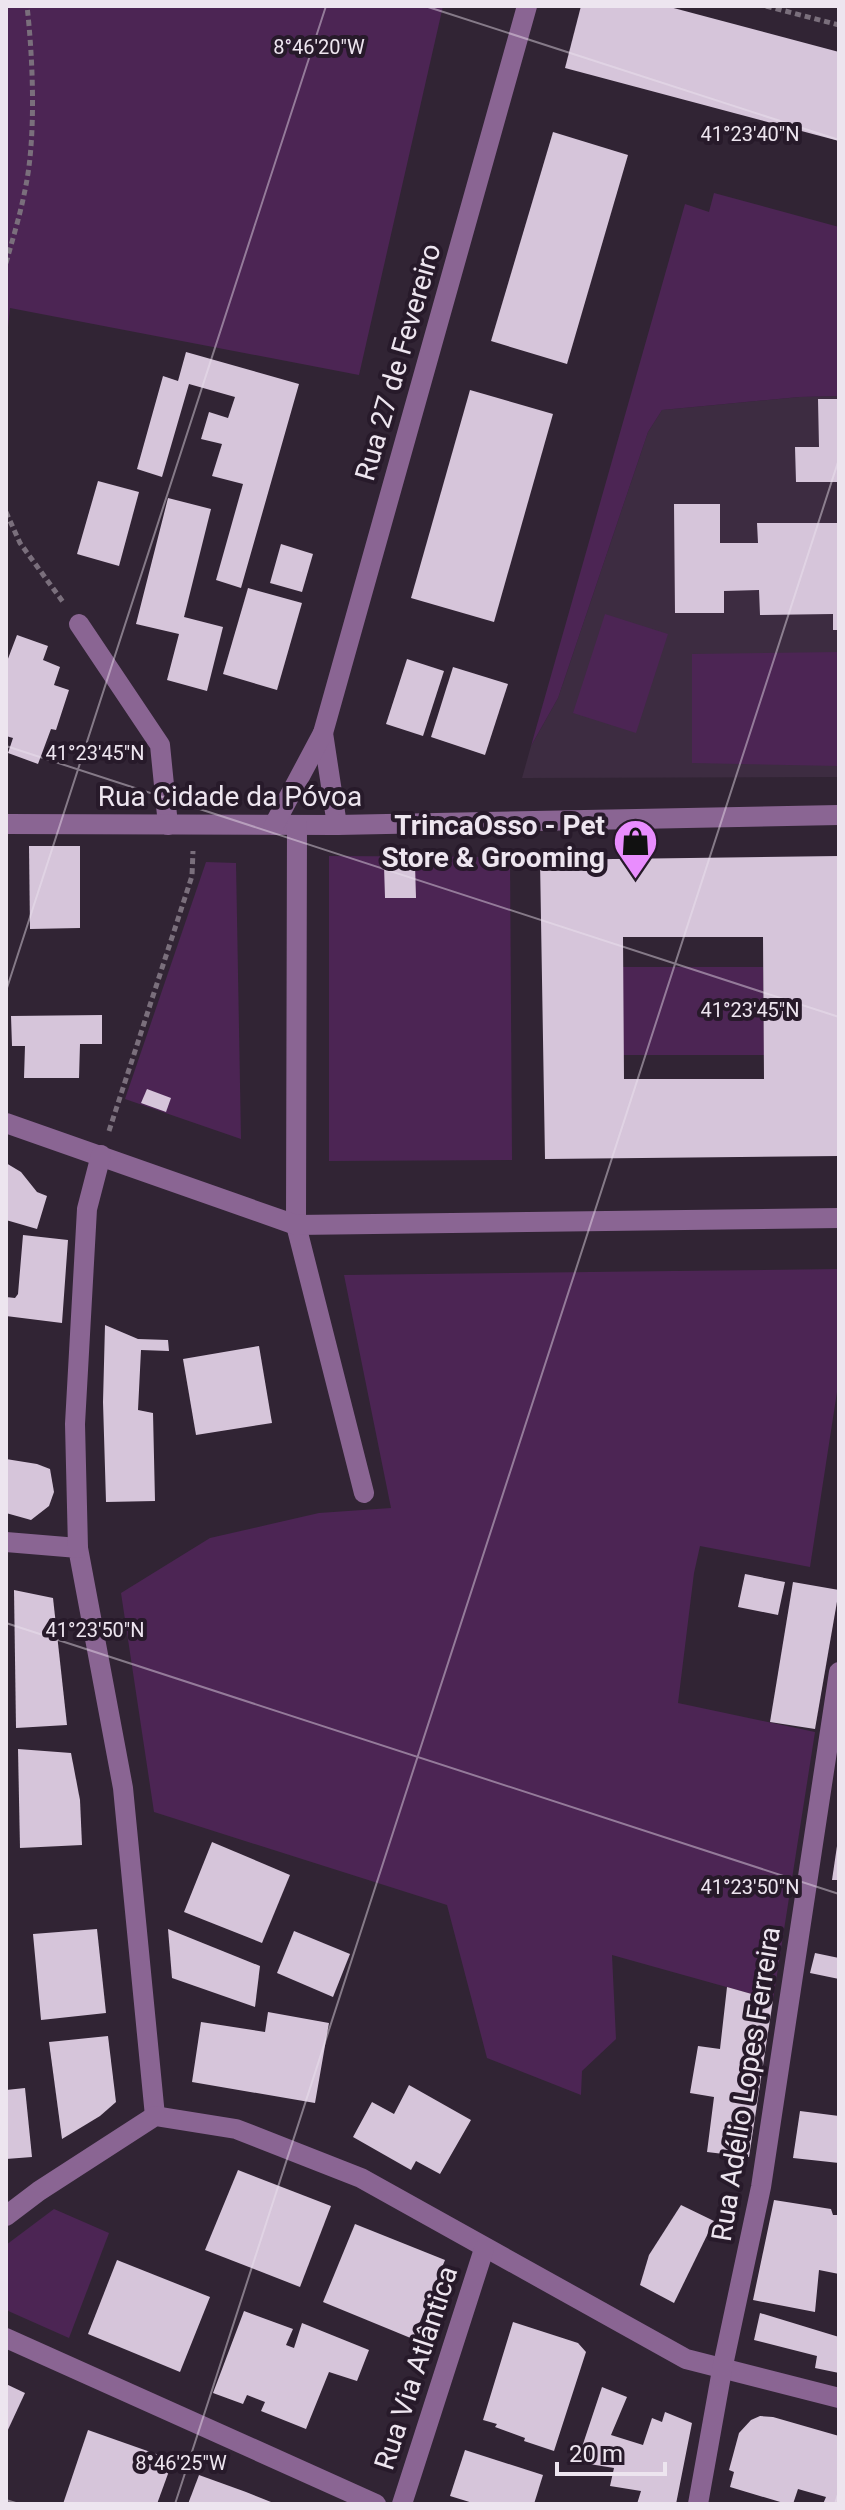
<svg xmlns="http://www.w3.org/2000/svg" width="845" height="2510" viewBox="0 0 845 2510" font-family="Roboto,sans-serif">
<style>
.built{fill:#3d2c41}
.green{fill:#4c2554}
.building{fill:#d6c5da;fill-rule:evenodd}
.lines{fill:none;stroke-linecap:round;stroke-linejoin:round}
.path{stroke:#7a6f7c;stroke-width:5;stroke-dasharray:6 4;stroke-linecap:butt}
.minor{stroke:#8a6593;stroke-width:20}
.ticks{fill:none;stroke:#ede5ef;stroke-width:2;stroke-opacity:0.45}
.labels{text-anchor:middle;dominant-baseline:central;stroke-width:8;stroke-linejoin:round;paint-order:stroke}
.street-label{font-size:28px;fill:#ede5ef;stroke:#271a2a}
.poi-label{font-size:28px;font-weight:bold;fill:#ede5ef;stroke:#271a2a;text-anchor:end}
.ticks-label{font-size:20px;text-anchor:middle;fill:#ede5ef;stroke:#271a2a;stroke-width:8;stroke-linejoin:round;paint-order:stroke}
</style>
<rect width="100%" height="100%" fill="#312434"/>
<path class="built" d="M839,396V777L522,778L531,746L558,698L648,432L662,410L799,397Z"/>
<g class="green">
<path d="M6,6H443L359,375L10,308L6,347Z"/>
<path d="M714,193L839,227V396L799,397L662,410L648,432L558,698L531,746L685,204L709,212Z"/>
<path d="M605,614L668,634L636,733L573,713Z"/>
<path d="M839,652V766L692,763V654Z"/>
<path d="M329,856L510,857L512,1160L329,1161Z"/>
<path d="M206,862L236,863L241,1139L125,1099Z"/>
<path d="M623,967H763L764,1055H623Z"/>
<path d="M839,1269V1379L810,1567L700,1546L694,1573L678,1703L815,1732L773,2000L612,1955L616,2039L582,2071L581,2095L487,2058L447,1905L154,1812L121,1593L210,1538L319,1513L391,1508L344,1275Z"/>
<path d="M54,2209L109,2233L69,2338L6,2310V2245Z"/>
</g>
<g class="building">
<path d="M581,6H666L839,52V141L565,68Z"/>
<path d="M553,132L628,155L567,364L491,341Z"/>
<path d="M186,352L299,384L241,588L216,580L243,484L212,476L222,444L201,439L209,412L228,418L235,397L189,384L162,477L137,469L163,376L178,381Z"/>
<path d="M470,390L553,414L494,622L411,598Z"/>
<path d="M818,399H839V482H796L795,447H819Z"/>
<path d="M98,481L139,492L119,566L77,554Z"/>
<path d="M168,498L211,509L184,617L223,627L207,691L167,680L179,634L136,624Z"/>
<path d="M674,504H720V543H758L757,523H839V630H833V614L760,615L759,590L724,591V613H675Z"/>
<path d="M281,544L313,554L302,592L270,583Z"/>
<path d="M248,588L302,603L277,690L223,674Z"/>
<path d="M17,635L48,646L43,660L60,667L54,685L69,690L56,730L51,729L38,764L8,753L13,738L6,736V664Z"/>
<path d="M407,659L444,671L423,736L386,724Z"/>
<path d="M453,667L508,684L485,755L431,737Z"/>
<path d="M29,846H80V928L30,929Z"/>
<path d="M839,856V1156L545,1159L540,860ZM623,937H763L764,1079H624Z"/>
<path d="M415,864L416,898H385L384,865Z"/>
<path d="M102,1015V1044H80L79,1078H24L25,1046H12L11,1016Z"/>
<path d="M147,1089L171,1098L166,1112L141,1103Z"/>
<path d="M6,1163L21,1172L37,1192L47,1196L37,1229L6,1220Z"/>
<path d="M23,1235L68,1240L62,1323L6,1316V1297L15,1298L18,1294Z"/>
<path d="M105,1325L138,1339L168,1340L169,1351L141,1350L138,1410L153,1413L155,1501L106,1502L103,1402Z"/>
<path d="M259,1346L272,1423L196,1435L183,1359Z"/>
<path d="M6,1459L37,1464L50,1469L54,1492L49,1506L31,1520L6,1513Z"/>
<path d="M745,1574L785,1582L778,1615L738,1607Z"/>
<path d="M793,1582L839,1590L815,1729L770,1722Z"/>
<path d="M14,1590L53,1598L67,1725L16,1728Z"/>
<path d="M18,1749L71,1753L80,1800L82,1845L20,1848Z"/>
<path d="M212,1842L290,1875L262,1943L184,1912Z"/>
<path d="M837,1846L839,1880H832Z"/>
<path d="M97,1929L106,2013L41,2020L33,1934Z"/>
<path d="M168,1929L260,1966L255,2007L172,1978Z"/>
<path d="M294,1931L350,1954L333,1997L277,1973Z"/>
<path d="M815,1953L839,1958V1979L810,1973Z"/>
<path d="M727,1987L773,2000L749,2157L707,2152L714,2097L690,2093L698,2046L720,2049Z"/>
<path d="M268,2012L329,2023L315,2103L192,2082L201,2022L265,2032Z"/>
<path d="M108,2036L116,2102L100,2116L62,2139L49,2042Z"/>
<path d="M409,2085L471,2120L440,2174L416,2161L411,2170L353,2137L372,2102L394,2114Z"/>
<path d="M25,2088L32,2157L6,2159V2090Z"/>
<path d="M800,2111L839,2116V2163L793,2158Z"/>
<path d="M238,2170L331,2206L300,2287L205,2250Z"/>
<path d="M774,2200L831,2209L833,2215H839V2274L819,2270L815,2312L753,2300Z"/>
<path d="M681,2205L714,2221L674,2303L640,2285L649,2255Z"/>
<path d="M355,2224L445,2260L413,2339L323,2302Z"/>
<path d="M117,2260L210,2297L180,2372L88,2334Z"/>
<path d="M244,2311L293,2329L286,2345L294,2348L302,2323L369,2350L357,2381L329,2372L306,2429L261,2411L265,2402L247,2395L243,2404L213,2393Z"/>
<path d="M760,2313L839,2337V2373L815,2368L817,2356L754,2340Z"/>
<path d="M513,2322L578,2343L586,2352L554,2451L524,2441L525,2438L495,2427L497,2424L483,2420Z"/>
<path d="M6,2384L25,2393L6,2434Z"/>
<path d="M602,2387L627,2397L611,2435L643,2445L652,2418L662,2422L665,2412L692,2423L676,2504H637L641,2491L610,2486L614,2468L577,2462Z"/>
<path d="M760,2416L773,2417L839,2436V2504H823L826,2497L798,2489L793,2504H787L730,2487L734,2472L729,2470L739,2433L751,2420Z"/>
<path d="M88,2430L173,2460L157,2504H63Z"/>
<path d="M465,2450L543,2475L534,2504H476L450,2496Z"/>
<path d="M199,2475L246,2492L276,2504H188Z"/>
</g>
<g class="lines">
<g class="path">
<path d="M766,6L839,25"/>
<path d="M6,263C13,238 21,212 26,185C36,135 33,58 27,6"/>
<path d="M6,512L20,543L63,602"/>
<path d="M109,1131L192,876L193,851"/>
</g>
<g class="minor">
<path d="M79,624L160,745L168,825"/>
<path d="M323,733L337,825"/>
<path d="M6,824L337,825L839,815"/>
<path d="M274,825L323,733L527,6"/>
<path d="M297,825L296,1225L364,1493"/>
<path d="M6,1123L296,1225L839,1218"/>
<path d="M6,1542L78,1548L123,1788L155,2116"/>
<path d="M78,1548L75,1424L87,1209L101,1155"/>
<path d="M6,2216L39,2191L155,2116L236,2129L361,2178L686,2359L839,2398"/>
<path d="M6,2338L376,2504"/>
<path d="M402,2504L484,2249"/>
<path d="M698,2504L722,2370L761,2187L839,1672"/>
</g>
</g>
<path class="ticks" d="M425,6L839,140M6,746L839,1017M6,991L326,6M6,1623L839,1894M6,2500L19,2504M175,2504L839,459M835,2504L839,2491"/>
<defs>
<symbol id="shop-pin" viewBox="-11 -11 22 30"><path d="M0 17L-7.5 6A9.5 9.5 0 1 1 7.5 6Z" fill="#e98dfe" stroke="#271a2a"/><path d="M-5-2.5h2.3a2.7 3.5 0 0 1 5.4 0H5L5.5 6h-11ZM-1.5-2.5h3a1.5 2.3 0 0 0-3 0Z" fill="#111"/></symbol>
</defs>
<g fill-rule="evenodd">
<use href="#shop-pin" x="610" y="816" width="51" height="69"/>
</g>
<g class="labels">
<g class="street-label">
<text transform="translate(398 362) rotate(-74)">Rua 27 de Fevereiro</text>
<text x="230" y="796">Rua Cidade da Póvoa</text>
<text transform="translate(746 2084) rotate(-81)">Rua Adélio Lopes Ferreira</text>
<text transform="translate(416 2368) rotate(-72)">Rua Via Atlântica</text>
</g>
<g class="poi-label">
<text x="605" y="825">TrincaOsso - Pet<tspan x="605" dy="32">Store &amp; Grooming</tspan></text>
</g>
</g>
<g class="ticks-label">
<text x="319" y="54">8°46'20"W</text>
<text x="750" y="141">41°23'40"N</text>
<text x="95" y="760">41°23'45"N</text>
<text x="750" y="1017">41°23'45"N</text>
<text x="95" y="1637">41°23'50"N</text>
<text x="750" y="1894">41°23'50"N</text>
<text x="181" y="2470">8°46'25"W</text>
</g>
<rect width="845" height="2510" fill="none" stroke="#ede5ef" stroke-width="16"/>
<path d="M557 2462v12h108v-12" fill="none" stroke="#ede5ef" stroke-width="4"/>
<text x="569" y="2462" font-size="24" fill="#ede5ef" stroke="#271a2a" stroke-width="6" paint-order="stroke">20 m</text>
</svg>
